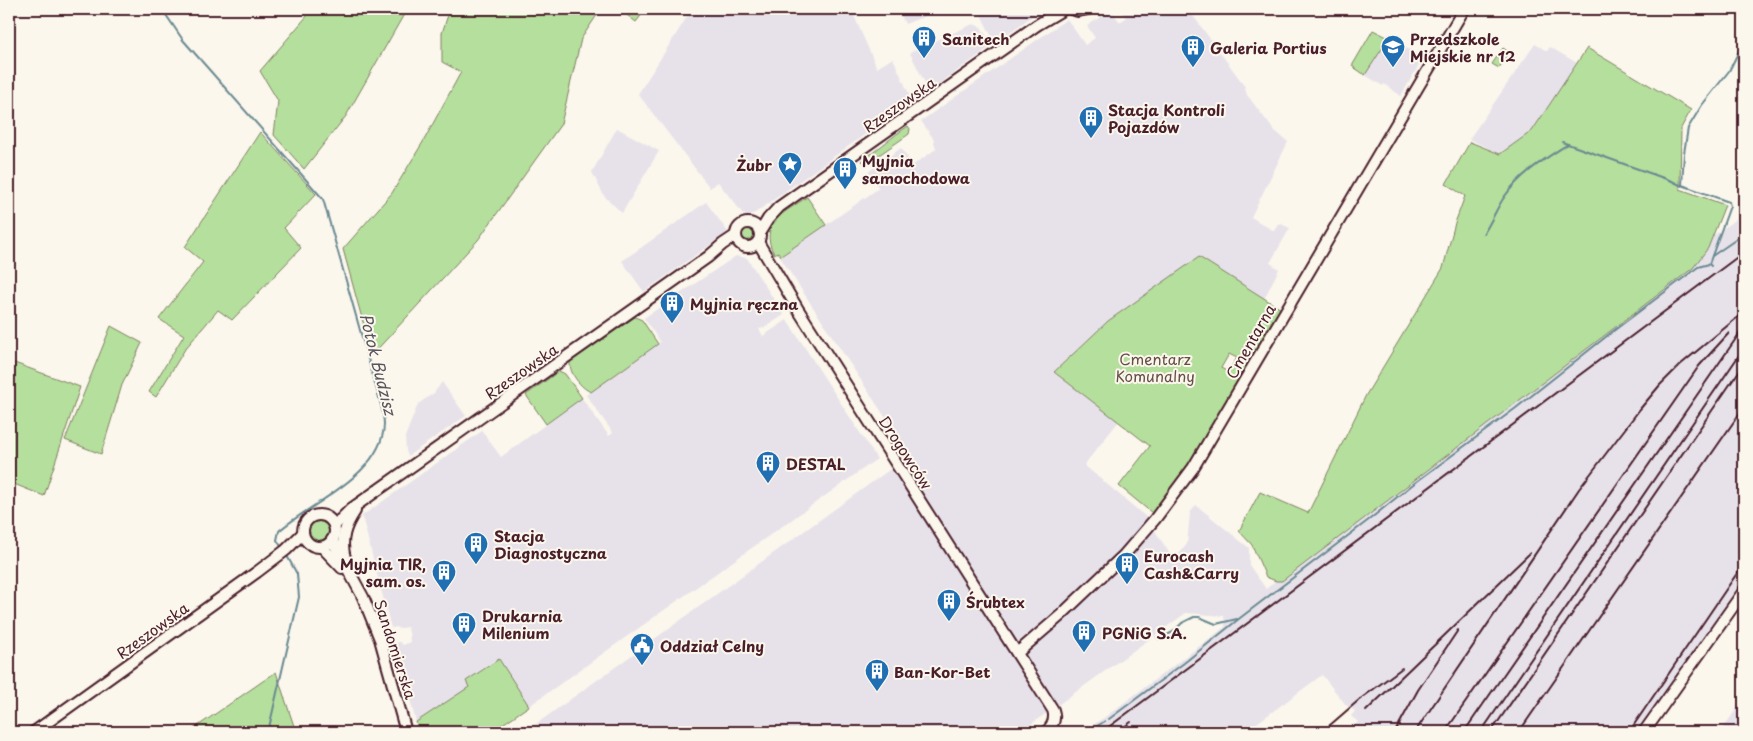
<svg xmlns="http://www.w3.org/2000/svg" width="1753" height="741" viewBox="0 0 1753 741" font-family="'Playpen Sans',sans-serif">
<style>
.built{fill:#e7e2ea}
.green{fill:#b5df9c;stroke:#807f64;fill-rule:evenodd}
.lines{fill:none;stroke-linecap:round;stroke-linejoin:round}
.stream{stroke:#6a8992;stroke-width:2}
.secondary-casing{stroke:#4a1f2b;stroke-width:14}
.secondary{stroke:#fbf7ec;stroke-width:10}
.rail{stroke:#4a1f2b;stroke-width:2}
.labels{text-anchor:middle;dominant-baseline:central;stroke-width:4;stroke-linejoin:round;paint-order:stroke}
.poi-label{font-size:15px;font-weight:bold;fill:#4a1f2b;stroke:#fbf7ec;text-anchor:start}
.street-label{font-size:15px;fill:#4a1f2b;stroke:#fbf7ec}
.park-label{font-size:15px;fill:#654f47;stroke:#fbf7ec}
.water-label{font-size:16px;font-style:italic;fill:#5a545f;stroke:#fbf7ec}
</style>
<rect width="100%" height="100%" fill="#fbf7ec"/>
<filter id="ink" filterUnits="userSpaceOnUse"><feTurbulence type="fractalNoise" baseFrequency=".02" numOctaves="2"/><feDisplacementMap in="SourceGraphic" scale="10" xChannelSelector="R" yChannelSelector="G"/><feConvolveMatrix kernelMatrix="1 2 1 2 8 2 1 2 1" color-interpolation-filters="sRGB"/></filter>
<g filter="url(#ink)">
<g class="built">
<path d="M692,9H851L877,68L893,58L912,101L755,213L747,216L743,214L718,182L710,188L638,94Z"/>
<path d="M898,9H937L938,11L905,24Z"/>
<path d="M978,9H1042L995,43Z"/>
<path d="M1120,9H1191V13L1244,85L1247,95L1273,129L1288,142L1251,217L1274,231L1279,223L1290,228L1270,263L1279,269L1264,299L1199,258L1108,321L1054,372L1119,421L1084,465L1146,517L1174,560L1187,544L1190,513L1196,505L1249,548V565L1266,589L1304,555L1576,337L1744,213V579L1637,732H1348L1358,722L1351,716L1355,711L1346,705L1322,675L1245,732H1082L1105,717L1225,627L1224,616L1186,613L1020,732H525L910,455L780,257L879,188L868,172L901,148L913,165L936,149L933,138L921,121L1067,19L1085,45L1095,38L1087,26L1111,10L1120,22L1126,18Z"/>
<path d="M973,24L981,27L990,42L989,48L929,91L910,53L912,51Z"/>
<path d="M1389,38L1423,58L1401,96L1384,84L1383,86L1365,75Z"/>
<path d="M1535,44L1547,51L1550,47L1577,63L1532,131L1500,154L1469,139Z"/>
<path d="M617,128L659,151L622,213L604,196L592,172Z"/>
<path d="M706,202L728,232L644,292L622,261Z"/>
<path d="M736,256L747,258L784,315L764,328L759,329L763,336L787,320L877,459L529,706L499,659L466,681L470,687L416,722L395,643L400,642L403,645L410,642L409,632L407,627L398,629L397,627L391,628L362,516L482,431L501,457L582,398L609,436L613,433L586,395L660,342L644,318Z"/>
<path d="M442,382L466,416L408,456L406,451L405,437L418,404L434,393Z"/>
<path d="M1743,700L1744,702V732H1729L1723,728Z"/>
</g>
<g class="green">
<path d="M313,9H407L346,116L304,169L274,135L278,101L260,71Z"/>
<path d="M450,9H601L581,39L561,124L478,240L372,355L343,249L392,193L423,142L461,72L442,62V33Z"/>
<path d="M619,9H646L636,22Z"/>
<path d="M1373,30L1389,38L1365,75L1352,66Z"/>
<path d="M1503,48L1509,52L1499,68L1492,64Z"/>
<path d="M1587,48L1691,110L1681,128L1680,189L1725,205L1708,248L1693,268L1282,581H1276L1266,577L1252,545L1239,531L1260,492L1308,513L1366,395L1443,268L1455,223L1465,196L1446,184L1470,142L1500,154L1532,131Z"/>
<path d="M908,126L910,129L909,134L869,162H863L862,161C878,149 892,137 908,126Z"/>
<path d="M260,132L316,194L284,228L301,248L232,320L218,310L185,349L156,397L149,392L184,335L159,319L203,262L185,247Z"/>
<path d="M807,197L826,225L781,256L778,252L774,254C758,223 784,213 807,197Z"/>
<circle cx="747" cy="235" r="10"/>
<path d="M1199,257L1281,309L1188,467L1152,513L1119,486L1150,446L1054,372L1108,321ZM1229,354L1237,358L1228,372L1221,368Z"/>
<path d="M635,317L642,320L658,344L591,392C581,388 569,373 570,362Z"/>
<path d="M111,326L142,343L122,385L101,454L65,440Z"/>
<path d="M9,361L80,387L44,496L9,482Z"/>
<path d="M559,371L565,374L582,398L546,424L526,395Z"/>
<circle cx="319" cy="531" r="11"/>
<path d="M499,659L529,706L491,732H418L416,722L469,687L466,681Z"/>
<path d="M276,672L296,732H189L192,730Z"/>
</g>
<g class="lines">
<g class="stream">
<path d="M162,9L183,40L323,199L380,401C382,409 384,416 384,424C383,474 312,502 279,531L277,540L282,548"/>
<path d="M1562,142L1672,181L1682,186"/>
<path d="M1484,233C1492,221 1497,207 1505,196C1521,173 1545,159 1568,144"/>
<path d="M1712,256L1744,234"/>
<path d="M1711,266L1709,264L1730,206L1729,202L1682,185L1684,153L1688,128L1702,105L1729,71L1744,41"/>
<path d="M1157,637L1159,639L1173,632L1182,623L1194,617H1199L1216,624L1237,619"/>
<path d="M1109,719L1184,663L1240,618L1370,519L1412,485L1516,408L1612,332L1698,267L1709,264"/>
<path d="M268,732L299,597L297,574L286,554"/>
<path d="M1088,732L1105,721"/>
</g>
<defs>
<g id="secondary">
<path d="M1071,9L1078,11L1088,9"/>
<circle cx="748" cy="235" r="12"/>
<path d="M760,232L768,219L779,207L1037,25L1064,9"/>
<path d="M758,242L799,311L1053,710C1056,719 1053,726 1046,732"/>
<circle cx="319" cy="531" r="16"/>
<path d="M334,526L351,509L708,257L723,244L735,236"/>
<path d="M332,540L363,597L380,639L406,732"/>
<path d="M322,547L342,568"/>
<path d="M345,558C340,540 345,526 355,511"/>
<path d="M1017,653L1060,616L1124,555L1155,519L1193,468L1464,9"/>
<path d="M34,732L257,572L286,550L303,533"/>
<path d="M1644,732L1744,591"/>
</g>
</defs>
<use href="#secondary" class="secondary-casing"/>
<use href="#secondary" class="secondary"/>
<g class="rail">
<path d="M1366,711L1530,553"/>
<path d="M1102,732L1744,252"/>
<path d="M1117,732L1131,722"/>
<path d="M1322,732L1359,700L1402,668"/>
<path d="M1395,732L1418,690L1458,630"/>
<path d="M1415,732L1579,489L1640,409L1660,385L1680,365L1744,312"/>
<path d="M1445,732L1699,366L1729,333"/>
<path d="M1464,732L1744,327"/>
<path d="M1481,732L1744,348"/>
<path d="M1491,732L1744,364"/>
<path d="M1519,732L1744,407"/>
<path d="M1629,732L1744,563"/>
</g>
</g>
</g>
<defs>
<symbol id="building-pin" viewBox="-11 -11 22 30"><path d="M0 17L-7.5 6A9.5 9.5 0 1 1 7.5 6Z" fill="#1f6fb2" stroke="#fbf7ec"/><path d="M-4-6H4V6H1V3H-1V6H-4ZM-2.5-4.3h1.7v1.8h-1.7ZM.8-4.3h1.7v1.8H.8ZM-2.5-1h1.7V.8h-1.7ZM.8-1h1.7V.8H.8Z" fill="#fff"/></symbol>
<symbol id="school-pin" viewBox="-11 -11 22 30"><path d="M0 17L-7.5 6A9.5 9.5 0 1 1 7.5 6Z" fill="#1f6fb2" stroke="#fbf7ec"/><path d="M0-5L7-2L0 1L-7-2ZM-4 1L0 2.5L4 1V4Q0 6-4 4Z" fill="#fff"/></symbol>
<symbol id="sight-pin" viewBox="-11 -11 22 30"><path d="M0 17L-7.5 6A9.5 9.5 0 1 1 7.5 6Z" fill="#1f6fb2" stroke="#fbf7ec"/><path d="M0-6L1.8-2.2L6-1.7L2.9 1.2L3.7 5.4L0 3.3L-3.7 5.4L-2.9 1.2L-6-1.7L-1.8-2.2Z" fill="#fff"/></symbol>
<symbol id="civic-pin" viewBox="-11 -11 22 30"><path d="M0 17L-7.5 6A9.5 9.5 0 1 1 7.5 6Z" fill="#1f6fb2" stroke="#fbf7ec"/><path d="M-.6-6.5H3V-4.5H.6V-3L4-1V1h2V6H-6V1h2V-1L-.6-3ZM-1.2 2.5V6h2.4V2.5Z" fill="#fff"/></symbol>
</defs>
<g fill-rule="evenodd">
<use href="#building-pin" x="910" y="24" width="28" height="38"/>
<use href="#building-pin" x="1179" y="33" width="28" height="38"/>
<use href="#school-pin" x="1379" y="33" width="28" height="38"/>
<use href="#building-pin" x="1077" y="104" width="28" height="38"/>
<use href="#sight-pin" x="776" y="150" width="28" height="38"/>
<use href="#building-pin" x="831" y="155" width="28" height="38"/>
<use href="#building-pin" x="658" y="289" width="28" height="38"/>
<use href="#building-pin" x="754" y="449" width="28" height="38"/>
<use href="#building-pin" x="462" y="530" width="28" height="38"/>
<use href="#building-pin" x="1113" y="550" width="28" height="38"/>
<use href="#building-pin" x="430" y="558" width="28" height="38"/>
<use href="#building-pin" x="935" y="587" width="28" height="38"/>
<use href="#building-pin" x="450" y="610" width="28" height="38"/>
<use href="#building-pin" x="1070" y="618" width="28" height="38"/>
<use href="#civic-pin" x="628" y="631" width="28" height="38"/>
<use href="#building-pin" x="863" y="657" width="28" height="38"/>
</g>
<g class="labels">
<g class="poi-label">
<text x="942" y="38">Sanitech</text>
<text x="1410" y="38">Przedszkole<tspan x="1410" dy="17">Miejskie nr 12</tspan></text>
<text x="1210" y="47">Galeria Portius</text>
<text x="1108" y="109">Stacja Kontroli<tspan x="1108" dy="17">Pojazdów</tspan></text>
<text x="862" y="160">Myjnia<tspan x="862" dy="17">samochodowa</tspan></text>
<text x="772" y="164" text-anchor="end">Żubr</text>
<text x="690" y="303">Myjnia ręczna</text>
<text x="786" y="463">DESTAL</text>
<text x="494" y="535">Stacja<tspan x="494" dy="17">Diagnostyczna</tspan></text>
<text x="1144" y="555">Eurocash<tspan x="1144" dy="17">Cash&amp;Carry</tspan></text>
<text x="426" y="563" text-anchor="end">Myjnia TIR,<tspan x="426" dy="17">sam. os.</tspan></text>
<text x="966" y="601">Śrubtex</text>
<text x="482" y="615">Drukarnia<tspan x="482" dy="17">Milenium</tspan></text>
<text x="1102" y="632">PGNiG S.A.</text>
<text x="660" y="645">Oddział Celny</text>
<text x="894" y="671">Ban-Kor-Bet</text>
</g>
<g class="street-label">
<text transform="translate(899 104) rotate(-35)">Rzeszowska</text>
<text transform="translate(1250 341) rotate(-60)">Cmentarna</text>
<text transform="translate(521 371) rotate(-35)">Rzeszowska</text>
<text transform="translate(906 452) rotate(57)">Drogowców</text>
<text transform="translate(152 630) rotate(-36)">Rzeszowska</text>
<text transform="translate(396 649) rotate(72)">Sandomierska</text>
</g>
<g class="park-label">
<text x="1155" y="358">Cmentarz<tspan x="1155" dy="17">Komunalny</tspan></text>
</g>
<g class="water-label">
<text transform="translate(379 364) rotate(76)">Potok Budzisz</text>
</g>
</g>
<rect width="1753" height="741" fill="none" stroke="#fbf7ec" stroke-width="30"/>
<rect x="15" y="15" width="1723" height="711" fill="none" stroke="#4a1f2b" stroke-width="2" filter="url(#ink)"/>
</svg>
